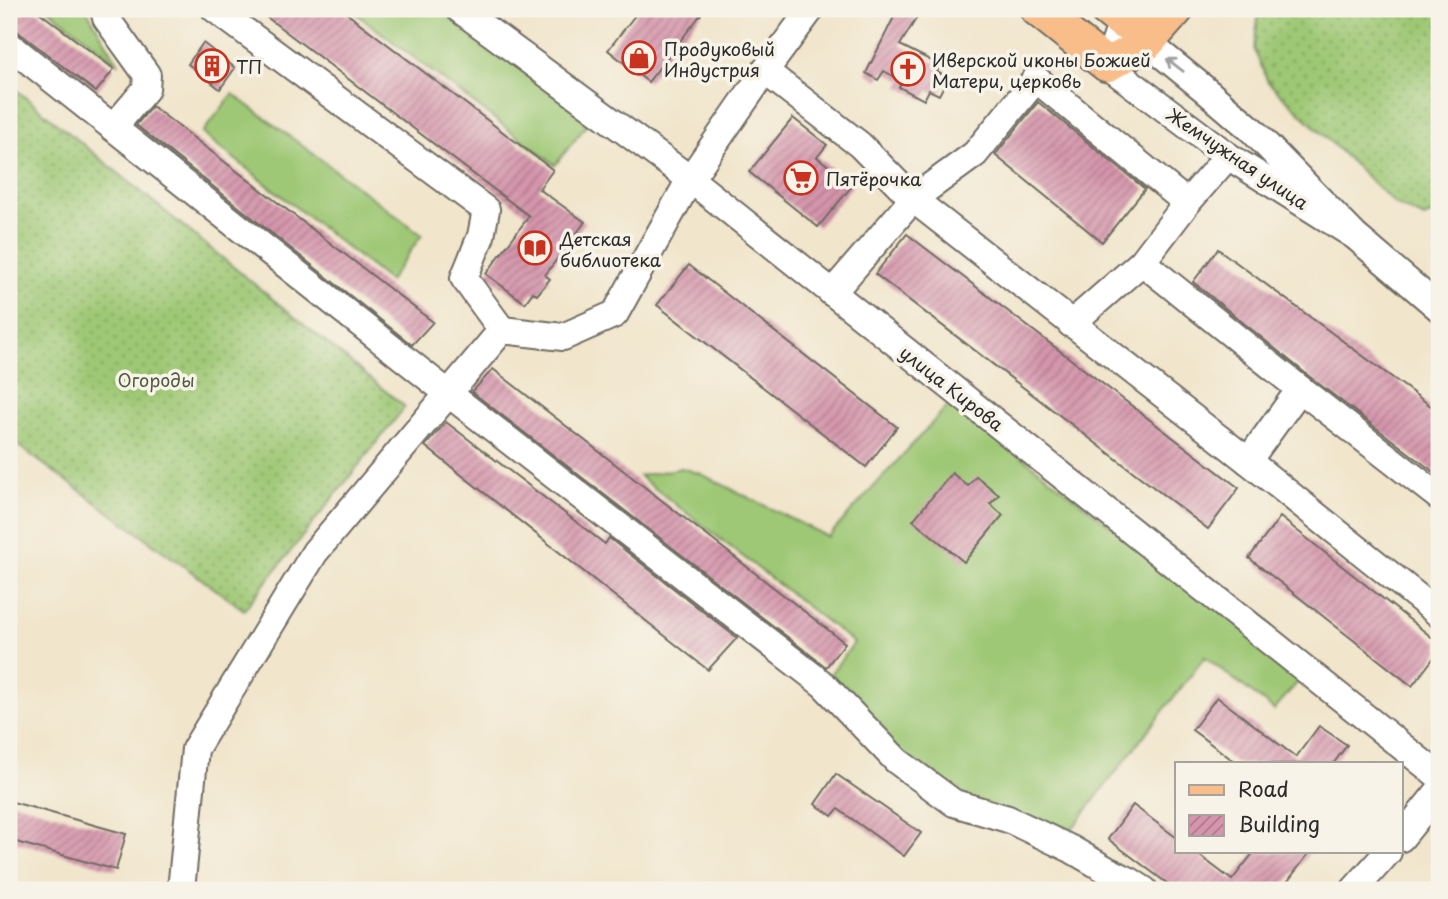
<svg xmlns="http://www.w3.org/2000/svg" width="1448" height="899" viewBox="0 0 1448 899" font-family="'Playpen Sans',sans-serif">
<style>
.grass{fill:#9ec874;stroke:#647a50;stroke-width:2}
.garden{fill:url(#garden-dots);stroke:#647a50;stroke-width:2}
.building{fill:url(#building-hatch)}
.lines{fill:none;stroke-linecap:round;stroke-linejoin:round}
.minor-casing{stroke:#706c63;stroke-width:30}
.major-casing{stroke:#706c63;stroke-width:37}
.minor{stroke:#fff;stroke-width:26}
.major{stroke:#f8bd88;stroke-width:33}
.oneway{stroke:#a0a0a0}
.labels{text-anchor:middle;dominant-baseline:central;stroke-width:7;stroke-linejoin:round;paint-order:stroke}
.poi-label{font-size:18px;fill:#2b2b2b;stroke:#f7f3e8;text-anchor:start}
.street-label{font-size:18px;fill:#2b2b2b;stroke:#f7f3e8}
.park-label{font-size:18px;fill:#4e5a41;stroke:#f7f3e8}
</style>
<defs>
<pattern id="garden-dots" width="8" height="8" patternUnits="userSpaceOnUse" patternTransform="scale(1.75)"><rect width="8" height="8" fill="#9ec874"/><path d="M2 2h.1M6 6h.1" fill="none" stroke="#81a35f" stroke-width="1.8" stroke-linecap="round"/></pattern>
<pattern id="building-hatch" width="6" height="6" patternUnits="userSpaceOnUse" patternTransform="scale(1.75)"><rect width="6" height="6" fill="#d595ac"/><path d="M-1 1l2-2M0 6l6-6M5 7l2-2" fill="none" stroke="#ad7a8c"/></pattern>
</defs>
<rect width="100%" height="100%" fill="#f7f3e8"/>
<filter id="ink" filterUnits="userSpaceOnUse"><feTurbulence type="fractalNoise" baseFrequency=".0143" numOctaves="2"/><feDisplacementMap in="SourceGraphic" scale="14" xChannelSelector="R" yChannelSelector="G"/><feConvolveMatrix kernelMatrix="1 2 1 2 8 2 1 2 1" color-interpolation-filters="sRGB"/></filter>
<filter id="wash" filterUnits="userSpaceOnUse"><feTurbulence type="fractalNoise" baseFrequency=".00686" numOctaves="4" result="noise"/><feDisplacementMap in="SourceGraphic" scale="28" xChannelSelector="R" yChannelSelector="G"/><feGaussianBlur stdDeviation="1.57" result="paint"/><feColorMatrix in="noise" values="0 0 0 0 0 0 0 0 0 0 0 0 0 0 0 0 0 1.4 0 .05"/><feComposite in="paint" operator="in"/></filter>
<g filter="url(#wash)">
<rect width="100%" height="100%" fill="#f1e5cb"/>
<g class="grass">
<path d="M48,9H86L119,64Z"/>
<path d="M350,9H447L593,117L555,165Z"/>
<path d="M233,94L422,235L389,281L202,133Z"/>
<path d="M951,402L1304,675L1274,710L1205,657L1064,839L955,796L901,757L827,678L854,643L639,476L682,468L701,474L828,537Z"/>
</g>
<g class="garden">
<path d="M1259,9H1439V219L1433,214L1424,218L1395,204L1268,82L1254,49Z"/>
<path d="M9,84L405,407L244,610L9,439Z"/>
</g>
<g id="blocks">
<g class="building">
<path d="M9,9H35L114,69L96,92L9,25Z"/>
<path d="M256,9H341L553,170L539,189L585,222L545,275L550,279L537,295L533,292L525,303L486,274L529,216Z"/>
<path d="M640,9H705L648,82L608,50Z"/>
<path d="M898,9H922L900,45L940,65L937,72L948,78L939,95L929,90L924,100L899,87L902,81L884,71L878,80L866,73Z"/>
<path d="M203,43L235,68L220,89L188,64Z"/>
<path d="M1038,102L1145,189L1102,242L995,155Z"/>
<path d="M152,106L433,322L412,345L136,125Z"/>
<path d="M793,118L827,145L817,157L853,185L818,227L749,172Z"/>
<path d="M907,234L1239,488L1208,529L875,274Z"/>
<path d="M1218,249L1439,412V476L1310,377L1193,282Z"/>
<path d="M689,265L897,427L866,467L657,305Z"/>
<path d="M493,369L845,643L826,667L472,392Z"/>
<path d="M446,422L605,544L609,538L737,638L708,670L425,446Z"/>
<path d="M952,473L968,486L976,476L999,495L990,504L1003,515L964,562L913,520Z"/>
<path d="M1280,517L1439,643V651L1412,686L1249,558Z"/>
<path d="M1217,697L1296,757L1319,726L1347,745L1333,764H1238L1192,730Z"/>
<path d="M836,774L921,833L904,856L838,809L832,816L815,804Z"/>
<path d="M9,801L126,834L116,870L9,840Z"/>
<path d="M1133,805L1177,838V852H1195L1232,880L1254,852H1310L1281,890H1176L1108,839Z"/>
</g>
</g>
</g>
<g filter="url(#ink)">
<use href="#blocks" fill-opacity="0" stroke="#706c63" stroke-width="2"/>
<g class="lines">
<defs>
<g id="minor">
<path d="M104,9L106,18L147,75L146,89L113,128"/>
<path d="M215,9L486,210L481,236L464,278L502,330"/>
<path d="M459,9L690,179L1439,776"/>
<path d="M9,45L449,394L824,685L897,761L954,803L1008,819L1071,849L1107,870L1130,881L1144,890"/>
<path d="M765,71L860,145L913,199L1248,461L1439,614"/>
<path d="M1228,156L1187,203L1142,262L1300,389L1439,497"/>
<path d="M1355,236L1252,130L1203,88L1122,22L1107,65L1228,156L1355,236L1439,308"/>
<path d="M832,293L913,199L975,154L1036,79L1187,203"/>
<path d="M1071,324L1142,262"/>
<path d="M1248,461L1300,389"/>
<path d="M1401,838L1439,791"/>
<path d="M181,890L195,749L315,552L502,330L563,337L615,314L690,179L765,71L811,9"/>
<path d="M1354,890L1388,852"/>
</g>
<g id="major">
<path d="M1037,9L1107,65L1147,43L1177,9"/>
<path d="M1106,9L1122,22L1134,9"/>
</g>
</defs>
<use href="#minor" class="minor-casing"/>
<use href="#major" class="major-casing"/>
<use href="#minor" class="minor"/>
<use href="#major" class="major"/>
</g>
<defs><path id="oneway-shaft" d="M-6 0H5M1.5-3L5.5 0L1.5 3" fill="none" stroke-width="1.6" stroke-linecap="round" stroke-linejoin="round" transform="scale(1.75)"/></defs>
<use class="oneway" href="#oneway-shaft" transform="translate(1175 65) rotate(-142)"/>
</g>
<defs>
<symbol id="shop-ring" viewBox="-11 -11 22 22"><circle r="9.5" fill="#f7f3e8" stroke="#c8321e" stroke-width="1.5"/><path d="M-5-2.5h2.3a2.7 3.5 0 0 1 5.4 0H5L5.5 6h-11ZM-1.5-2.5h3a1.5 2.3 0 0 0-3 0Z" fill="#c8321e"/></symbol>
<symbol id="building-ring" viewBox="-11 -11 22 22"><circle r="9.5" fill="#f7f3e8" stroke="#c8321e" stroke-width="1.5"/><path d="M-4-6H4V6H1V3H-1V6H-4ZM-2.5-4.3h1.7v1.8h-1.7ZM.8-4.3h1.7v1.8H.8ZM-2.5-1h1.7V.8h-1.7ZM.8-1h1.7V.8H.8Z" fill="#c8321e"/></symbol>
<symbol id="church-ring" viewBox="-11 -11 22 22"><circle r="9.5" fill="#f7f3e8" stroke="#c8321e" stroke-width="1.5"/><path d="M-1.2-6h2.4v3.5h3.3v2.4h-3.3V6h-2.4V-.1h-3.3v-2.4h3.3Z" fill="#c8321e"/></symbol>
<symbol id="supermarket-ring" viewBox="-11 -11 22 22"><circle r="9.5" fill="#f7f3e8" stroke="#c8321e" stroke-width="1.5"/><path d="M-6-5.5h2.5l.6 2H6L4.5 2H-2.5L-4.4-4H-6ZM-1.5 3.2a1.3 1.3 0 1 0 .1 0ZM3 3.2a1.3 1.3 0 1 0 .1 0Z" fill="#c8321e"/></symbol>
<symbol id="library-ring" viewBox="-11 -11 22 22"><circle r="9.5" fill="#f7f3e8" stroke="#c8321e" stroke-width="1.5"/><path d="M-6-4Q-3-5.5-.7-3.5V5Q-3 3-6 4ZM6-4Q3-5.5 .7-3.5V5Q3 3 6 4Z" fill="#c8321e"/></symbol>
</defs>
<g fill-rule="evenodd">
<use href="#shop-ring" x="620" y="39" width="38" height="38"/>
<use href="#building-ring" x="193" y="47" width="38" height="38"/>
<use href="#church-ring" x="889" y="50" width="38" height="38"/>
<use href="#supermarket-ring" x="782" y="159" width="38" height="38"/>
<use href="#library-ring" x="516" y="229" width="38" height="38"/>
</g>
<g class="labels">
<g class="poi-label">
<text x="664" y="48">Продуковый<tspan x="664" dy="21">Индустрия</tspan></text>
<text x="932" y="59">Иверской иконы Божией<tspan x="932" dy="21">Матери, церковь</tspan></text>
<text x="236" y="66">ТП</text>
<text x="826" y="178">Пятёрочка</text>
<text x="560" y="238">Детская<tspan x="560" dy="21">библиотека</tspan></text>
</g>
<g class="street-label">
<text transform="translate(1238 158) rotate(34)">Жемчужная улица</text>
<text transform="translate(952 388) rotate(38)">улица Кирова</text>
</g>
<g class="park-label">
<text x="156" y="379">Огороды</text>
</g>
</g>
<rect width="1448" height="899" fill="none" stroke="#f7f3e8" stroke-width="35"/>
<rect x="1175" y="762" width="228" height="91" fill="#f7f3e8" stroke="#a5a39c" stroke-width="2"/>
<rect x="1189" y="785" width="35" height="10" fill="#f8bd88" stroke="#a5a39c" stroke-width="2"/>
<text x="1238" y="797" font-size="21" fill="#2b2b2b">Road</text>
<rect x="1189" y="815" width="35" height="21" fill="url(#building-hatch)" stroke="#a5a39c" stroke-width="2"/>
<text x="1238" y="832" font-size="21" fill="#2b2b2b">Building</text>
</svg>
